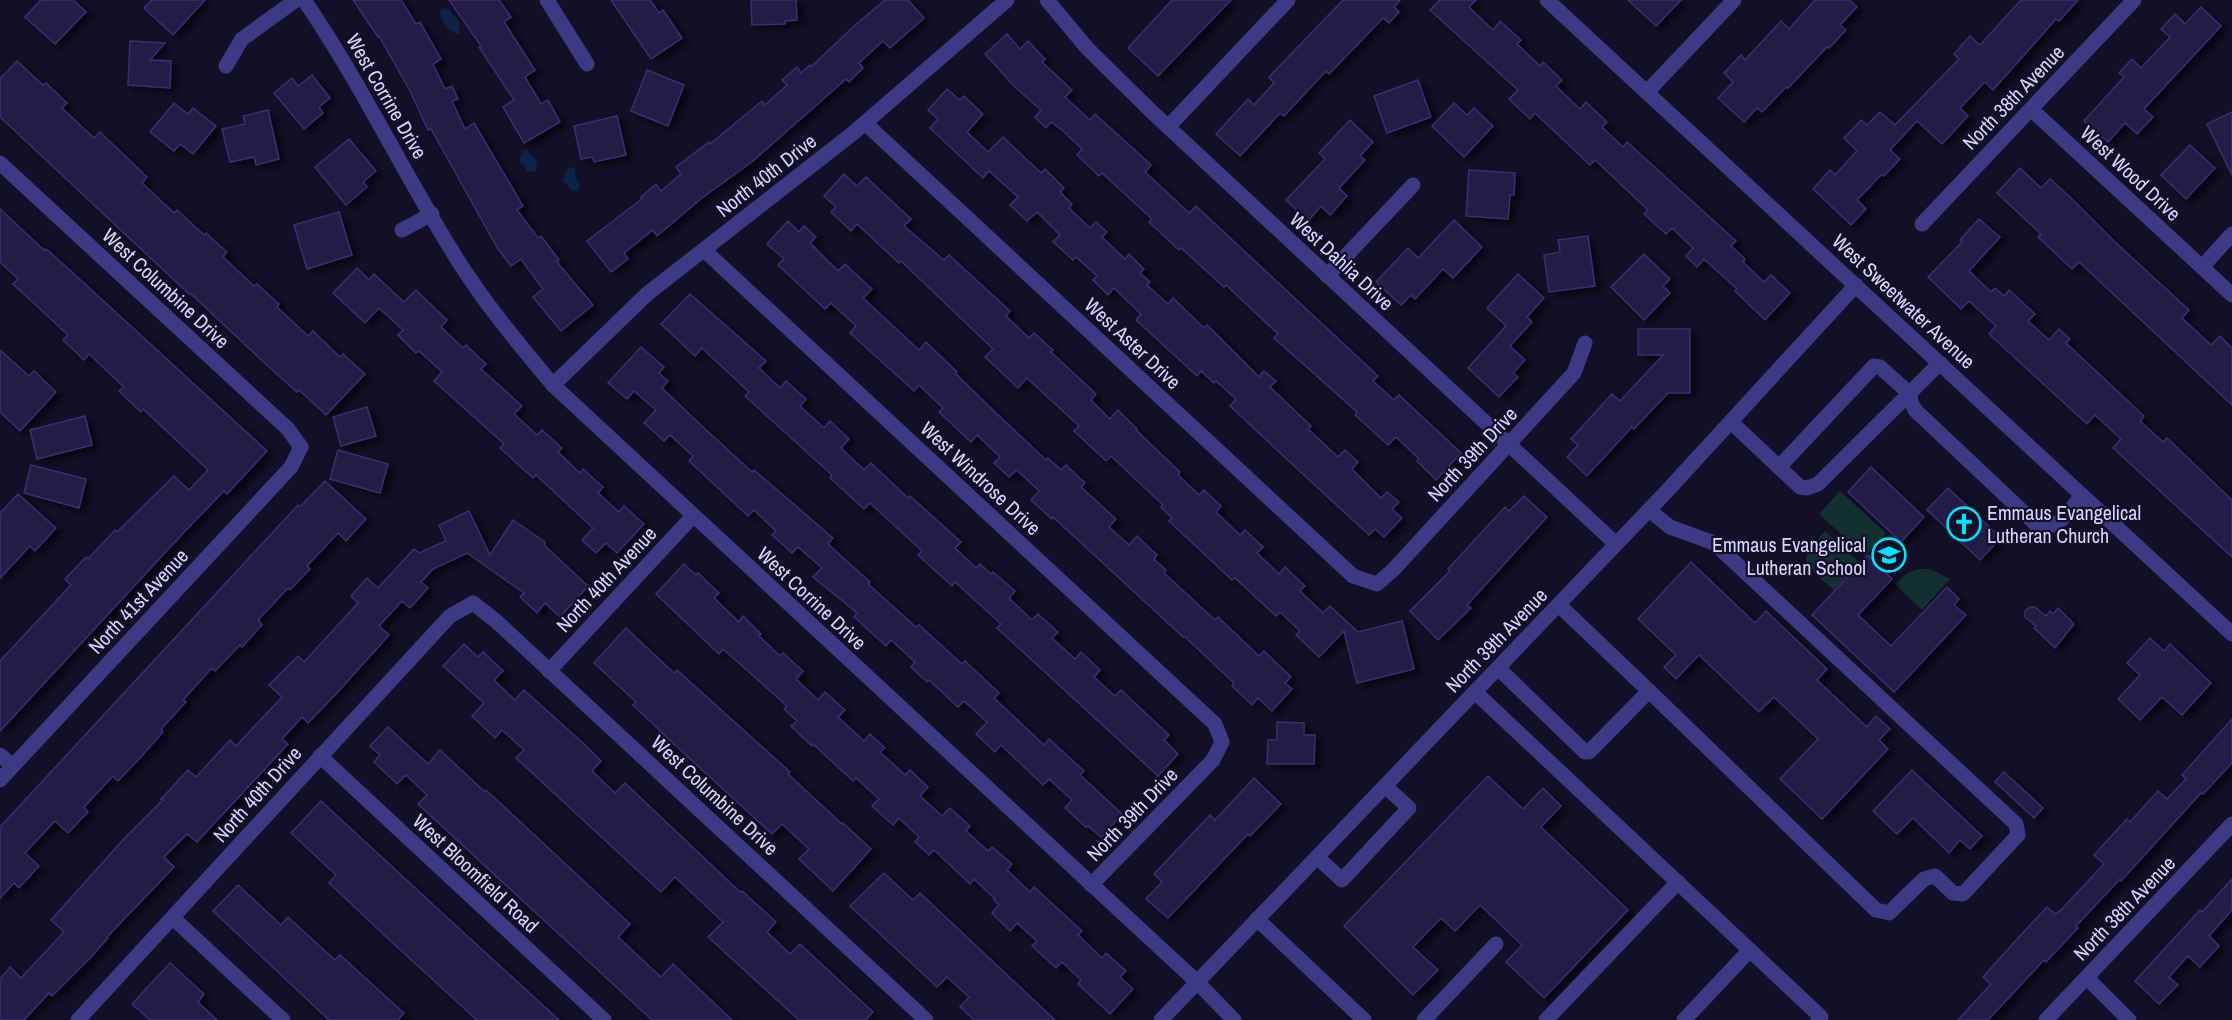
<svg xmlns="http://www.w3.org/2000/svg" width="2232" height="1020" viewBox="0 0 2232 1020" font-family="'Archivo Narrow',sans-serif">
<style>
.green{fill:#12302f}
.water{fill:#0c2248}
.building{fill:#241b47;stroke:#3b2d73;stroke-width:1.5;filter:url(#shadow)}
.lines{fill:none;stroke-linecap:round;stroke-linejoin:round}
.minor{stroke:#3d3a85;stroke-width:15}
.labels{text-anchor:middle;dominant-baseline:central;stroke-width:4.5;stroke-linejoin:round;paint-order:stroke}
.street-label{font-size:20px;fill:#d9d4ff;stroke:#130f26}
.poi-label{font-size:20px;fill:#d9d4ff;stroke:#130f26;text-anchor:start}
</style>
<defs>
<filter id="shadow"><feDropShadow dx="6" dy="4" stdDeviation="3" flood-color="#0009"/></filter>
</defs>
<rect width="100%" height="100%" fill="#130f26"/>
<g class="green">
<path d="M1840,491L1886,533L1865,556L1819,514Z"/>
<path d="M1825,531L1859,562L1834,590C1804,563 1794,564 1825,531Z"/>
<path d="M1920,569H1930L1950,579L1922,610L1895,584L1909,572Z"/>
</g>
<g class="water">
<path d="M442,8L448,9L459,21L460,35C449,32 443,25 440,13Z"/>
<path d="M526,149L537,161L536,171L527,172L524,166L519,162L522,152Z"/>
<path d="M569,167L575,169V178L581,184L578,191H572L563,180L567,169Z"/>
</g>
<g class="building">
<path d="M41,0H73L86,12L55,44L25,17Z"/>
<path d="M152,0H205L173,35L144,8Z"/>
<path d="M353,0H401L416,24L420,22L441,59L433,64L445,89L452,86L458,99L452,101L465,129L474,123L523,206L517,210L538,238L541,236L559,260L557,262L593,305L561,331L533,297L543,289L521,259L511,266L498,249L431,129L428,130L410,91L379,36L378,37Z"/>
<path d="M449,0H499L511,17L504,22L535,70L525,77L541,104L548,100L560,122L524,143L503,107L514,100L479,47L481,46Z"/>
<path d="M611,0H650L659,13L663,10L682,38L651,59Z"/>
<path d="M751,0H796L797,20L785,21V24L752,25Z"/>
<path d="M885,0H908L924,18L890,48L883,41L859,63L863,68L849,82L846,79L753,161L702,198L657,236L653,230L624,253L628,259L611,272L587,241L643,198L641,197L656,184L661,191L681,174L676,167L709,142L710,144L762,101L765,105L787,85L782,80L797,67L801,73L810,65L811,67L854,26Z"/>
<path d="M1172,0H1231L1158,76L1128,48Z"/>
<path d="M1343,0H1400L1394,7L1399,12L1389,23L1383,18L1329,74L1326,71L1284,116L1280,113L1240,156L1216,134L1248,99L1254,105L1274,83L1269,77Z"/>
<path d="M1440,0H1476L1469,7L1493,30L1500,21L1521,40L1517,44L1540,66L1543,62L1562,80L1556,86L1580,109L1586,102L1607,122L1602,127L1623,147L1627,142L1736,241L1731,246L1745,259L1743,262L1764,282L1771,275L1790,293L1765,320L1735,291L1737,289L1704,259L1697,267L1686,256L1693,248L1672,228L1666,234L1644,214L1648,210L1595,160L1590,165L1535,113L1530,119L1509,99L1518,90L1430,10Z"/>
<path d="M1628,0H1681L1656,26Z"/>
<path d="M1815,0H1849L1857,7L1840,25L1846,30L1829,48L1827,47L1788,88L1786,87L1762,112L1757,108L1744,122L1718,98L1733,82L1724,73L1741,55L1745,60L1781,21L1789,29Z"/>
<path d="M2021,0H2078L2059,21L2056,19L1993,90L1985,82L1960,108L1968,116L1942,144L1917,121L1890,150L1900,159L1884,176L1882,174L1857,200L1866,209L1851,225L1813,189L1830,170L1835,175L1857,151L1844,138L1861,120L1867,125L1880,112L1895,125L1959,59L1954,54L1970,36L1980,45Z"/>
<path d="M2201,7L2221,26L2144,109L2153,117L2137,134L2125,123L2108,142L2084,121L2124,77L2119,73L2132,59L2141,68L2170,37L2161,29L2175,14L2185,24Z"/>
<path d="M1007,34L1020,49L1028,41L1045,59L1042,62L1072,90L1065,97L1090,120L1095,114L1137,152L1151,165L1145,172L1172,197L1189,213L1196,206L1378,376L1373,381L1394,400L1399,395L1461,453L1436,480L1417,461L1419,459L1396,437L1388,445L1355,415L1357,412L1274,338L1278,334L1226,285L1224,287L1181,248L1179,250L1149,222L1152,219L1102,173L1099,176L1077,155L1082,149L1062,130L1051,122L1046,128L1035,117L1041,110L1015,87L985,54Z"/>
<path d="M130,41L165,43L150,60L171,61L170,88L128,85Z"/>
<path d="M17,61L43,85L46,83L67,103L62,108L94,138L100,132L121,152L147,177L142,183L174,213L177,210L204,235L206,233L227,252L223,257L254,286L257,284L279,304L277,307L308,336L313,331L340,357L343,354L365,374L326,415L299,390L297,392L270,368L190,293L189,294L0,117V79Z"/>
<path d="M647,70L684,85L668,126L631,111Z"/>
<path d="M312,75L330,98L319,107L323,113L304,129L274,93L292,78L298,86Z"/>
<path d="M1418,80L1431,117L1387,133L1374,96Z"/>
<path d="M947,89L960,100L964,96L983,114L967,132L988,152L1003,137L1041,173L1045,169L1064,188L1060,192L1072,204L1069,208L1090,228L1096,222L1107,232L1102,237L1125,259L1129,254L1144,269L1140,273L1150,282L1147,285L1168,304L1173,298L1204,328L1207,325L1259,377L1264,371L1276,381L1270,387L1311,426L1308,429L1338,457L1345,450L1358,462L1352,469L1381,498L1387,492L1399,502L1392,509L1402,518L1384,537L1375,529L1369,535L1293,465L1230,406L1236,399L1216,381L1214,383L1201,371L1197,376L1136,320L1141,314L1114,288L1108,295L1093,280L1097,276L1076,257L1073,260L1053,242L1060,235L1037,212L1027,221L1010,205L1018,197L989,171L983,178L930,128L938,119L928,110Z"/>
<path d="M174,103L188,114L193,108L216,126L193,154L180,144L174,151L150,132Z"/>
<path d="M1454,103L1467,115L1474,108L1493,126L1464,157L1432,126Z"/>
<path d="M268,110L279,159L256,165L254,157L230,162L222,129L245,124L243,116Z"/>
<path d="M2232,112V175L2207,124Z"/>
<path d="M617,116L626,155L594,162L592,157L581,159L574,126Z"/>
<path d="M1350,120L1373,142L1360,156L1365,160L1339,188L1347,196L1330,215L1321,206L1308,221L1286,200L1325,159L1319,153Z"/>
<path d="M349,139L376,171L363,182L367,187L346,205L315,167Z"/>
<path d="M2190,145L2215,168L2186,199L2161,175Z"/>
<path d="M2020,168L2041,188L2050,179L2070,197L2115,242L2189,310L2182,318L2211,345L2220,336L2232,348V405L2079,262L2072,269L2038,237L2041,234L1997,193Z"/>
<path d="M1469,170L1515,173L1514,195H1510L1508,219L1466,216Z"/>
<path d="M844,174L857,186L866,177L911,219L904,226L944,260L949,255L1010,311L1006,316L1029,338L1034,333L1053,350L1051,352L1096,394L1091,400L1110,419L1118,410L1137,429L1136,430L1180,472L1178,475L1199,495L1204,490L1221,506L1216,512L1240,535L1245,530L1263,547L1257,553L1279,574L1285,567L1305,586L1300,591L1323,613L1330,606L1358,632L1402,621L1414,669L1357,683L1344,631L1319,657L1296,635L1300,631L1280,612L1276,616L1235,578L1232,580L1169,521L1172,518L1161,507L1163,505L1111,456L1106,461L1074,431L1079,426L1027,378L1018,388L985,357L993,349L901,261L899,263L857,224L851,231L831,212L836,207L824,196Z"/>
<path d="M0,209L44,250L46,249L73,273L267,451L227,494L224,491L187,529L0,731V661L71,585L65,579L86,557L88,559L115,530L117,532L174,476L189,490L208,470L143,409L141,412L119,391L124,387L89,354L84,360L63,340L68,335L13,284L18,279L0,262Z"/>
<path d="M339,212L352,255L307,269L294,225Z"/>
<path d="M1979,219L2000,237L1969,271L1991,292L1995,288L2004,296L2009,290L2035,314L2028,321L2049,340L2059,329L2070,339L2066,343L2144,416L2140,421L2163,442L2167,438L2232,500V557L2113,448L2121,439L2095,415L2087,424L1989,334L1996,326L1969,301L1961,309L1928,277L1962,242L1960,240Z"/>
<path d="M1454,220L1482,247L1453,278L1443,269L1415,299L1411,295L1401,305L1376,282L1408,248L1418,258Z"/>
<path d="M788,221L799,232L804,226L816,237L810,243L838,271L845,264L872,289L863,298L919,350L926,342L957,372L956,374L997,414L1046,460L1048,458L1061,470L1066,465L1085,483L1081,487L1116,519L1109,527L1129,545L1137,536L1157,555L1154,559L1166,570L1164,573L1215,620L1218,617L1259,656L1264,651L1291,677L1285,683L1292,689L1272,711L1258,698L1252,705L1232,686L1234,683L1184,636L1183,637L1053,517L1052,519L1031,500L1039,491L1017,470L1009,477L994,463L1000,457L977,435L971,442L939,412L943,408L919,385L914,391L850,333L856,326L831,303L825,309L778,265L784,259L767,244Z"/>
<path d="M1588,236L1595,286L1549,292L1544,255L1560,252L1558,240Z"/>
<path d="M1644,254L1670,279L1663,286L1670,293L1644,320L1611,287Z"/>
<path d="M357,268L369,280L374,274L404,302L416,290L447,320L441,327L463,348L466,345L486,364L481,369L522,406L514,414L537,435L542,430L562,448L558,452L580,473L583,469L603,487L598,493L619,512L624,506L644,524L617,553L606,543L596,553L582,540L593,528L536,475L533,478L500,448L504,444L434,381L442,372L419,351L416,353L398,335L403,330L379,308L365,323L333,293Z"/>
<path d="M1518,274L1544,298L1527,317L1532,322L1510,346L1525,360L1513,373L1518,377L1499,397L1468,368L1506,326L1487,308Z"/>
<path d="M690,294L766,361L759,368L780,388L786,381L806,399L800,406L824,428L830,421L849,439L841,448L864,470L871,463L908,498L910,496L961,542L955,548L976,568L980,564L991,574L993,572L1015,591L1009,598L1032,620L1038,614L1058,632L1052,638L1075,659L1081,652L1100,670L1094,677L1115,696L1121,690L1169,735L1164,740L1178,754L1158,776L997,628L1001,624L955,582L952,586L918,555L922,551L870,503L864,509L830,478L832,475L745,396L749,392L702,348L695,356L661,324Z"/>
<path d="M1638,329H1690V393H1668L1634,429L1632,427L1587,476L1567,457L1578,445L1571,439L1612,394L1620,401L1663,355H1638Z"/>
<path d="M641,347L664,367L659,373L668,381L662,388L704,428L752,472L754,470L833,538L828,544L870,582L868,584L916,627L919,625L962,664L965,661L999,693L994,698L1044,745L1049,739L1084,771L1080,775L1122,814L1101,837L1088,826L1086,827L1065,808L1072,800L1049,779L1043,785L1001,745L995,752L976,734L987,722L964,701L958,707L929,680L927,682L911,667L915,662L891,640L886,646L854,617L857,613L813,577L822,568L798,547L792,553L772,535L776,531L754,510L748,516L689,461L693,456L670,435L664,441L644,423L656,410L634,391L627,399L608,383Z"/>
<path d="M0,350L29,376L34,371L56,392L20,431L0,412Z"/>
<path d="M367,407L376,436L341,446L333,417Z"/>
<path d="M85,416L92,445L37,459L30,430Z"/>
<path d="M338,450L388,464L380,493L330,479Z"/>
<path d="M31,465L86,479L79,508L24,493Z"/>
<path d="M1871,467L1924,517L1901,542L1848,492Z"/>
<path d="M325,481L366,519L346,541L338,533L307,566L310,569L290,590L288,588L258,620L262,625L242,647L240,645L215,671L212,668L183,700L186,702L161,729L163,732L139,759L118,781L113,776L84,807L88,812L68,833L55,821L25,853L39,866L19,888L14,883L0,898V827L298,505L300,507Z"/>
<path d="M1948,488L2001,538L1980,560L1927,510Z"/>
<path d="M18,494L56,528L35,551L30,546L0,578V513Z"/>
<path d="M1524,496L1547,517L1467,605L1471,608L1438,640L1410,611L1450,571L1448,569L1505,507L1509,511Z"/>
<path d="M469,511L490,555L513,520L545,542L544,545L588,586L560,617L545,603L537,613L520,597L524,593L467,553L433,569L421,582L428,588L410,608L402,601L379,626L389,635L336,694L308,723L302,717L282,739L288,744L197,842L187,834L164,857L174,867L107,937L108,938L91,957L52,996L49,993L24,1020H0V979L10,967L21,978L64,932L51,920L122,841L163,800L161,799L188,770L196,777L230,740L236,746L282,697L269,685L298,656L304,662L347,615L358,603L351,596L367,578L378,588L414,549L419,553L446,541L439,525Z"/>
<path d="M1868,555L1892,579L1858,615L1891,646L1947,587L1959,599L1954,605L1966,615L1894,692L1812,615Z"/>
<path d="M1691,562L1755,623L1766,611L1827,669L1817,680L1867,727L1876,716L1890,729L1879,740L1888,749L1822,819L1780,779L1818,739L1774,697L1759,712L1699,655L1676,679L1664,667L1676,655L1638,619Z"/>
<path d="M684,564L696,575L698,573L719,593L714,598L739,622L743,616L761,634L759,636L780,656L783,653L803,671L796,679L818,700L825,692L845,710L838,717L864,741L870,734L885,748L880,752L905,775L910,770L928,787L920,796L942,816L950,808L970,826L966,831L988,851L992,847L1012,864L1007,870L1030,892L1034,887L1082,931L1078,935L1102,958L1106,953L1126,971L1120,977L1133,989L1110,1014L1078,984L1081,980L1062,962L1056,968L1032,946L1037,941L1017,923L1010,931L992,913L999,905L994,900L995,899L974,879L970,884L934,850L929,855L915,842L919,837L899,818L893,825L872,806L879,799L856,778L853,781L813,744L812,746L791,726L797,721L784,709L787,706L723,649L719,654L656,594Z"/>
<path d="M2030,607H2035L2046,616L2050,611L2053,614L2058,608L2074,624L2055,648L2034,628L2036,626L2025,617V611Z"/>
<path d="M626,628L674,673L677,670L790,772L788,774L842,824L843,823L871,849L833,891L799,859L809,849L782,824L772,834L674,744L633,705L636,702L594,663Z"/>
<path d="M2150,638L2164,651L2170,644L2211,683L2182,715L2162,697L2140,720L2118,699L2140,675L2127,663Z"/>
<path d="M464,644L478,657L483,652L503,671L494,680L515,700L524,690L583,743L601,761L592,771L615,793L625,783L740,892L742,891L776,922L767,932L790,954L800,944L873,1012L866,1020H799L708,937L723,922L675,877L661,892L516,758L524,750L502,730L495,738L472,716L484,703L443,666Z"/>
<path d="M2232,719V763L2203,794L2201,793L2121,881L2120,879L2076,926L2078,928L2046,962L2044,960L1988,1020H1958L1991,984L1983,977L2019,937L2047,907L2055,914L2060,911L2104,864L2094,855L2127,819L2130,822L2158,791L2167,799L2186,779L2182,775Z"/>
<path d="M1277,722L1304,723V735H1315L1314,764H1267L1268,740H1277Z"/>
<path d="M388,727L428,764L440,750L485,792L486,790L630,924L618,937L661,977L673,964L732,1020H652L418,804L427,795L406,775L397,784L374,762L380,755L370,746Z"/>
<path d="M1912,770L1982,836L1970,849L1960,840L1949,853L1913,818L1897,834L1873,811Z"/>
<path d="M2004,772L2043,808L2034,818L1995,782Z"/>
<path d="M1488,776L1523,809L1543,788L1561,806L1541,827L1628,910L1544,998L1506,962L1522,945L1480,905L1455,931L1441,918L1413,947L1438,970L1413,995L1344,926Z"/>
<path d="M1254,778L1281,804L1250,836L1248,834L1168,918L1146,899L1162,882L1154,874L1210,815L1215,820Z"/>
<path d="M321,801L452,922L559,1020H477L396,946L329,883L336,875L291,833Z"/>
<path d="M884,873L913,900L920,893L1055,1020H974L960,1007L969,997L947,977L937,987L850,906Z"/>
<path d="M2232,879V910L2209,936L2219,946L2200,967L2188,956L2169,977L2178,985L2159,1004L2135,981L2200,910L2202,912Z"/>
<path d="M238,885L281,925L288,917L335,960L340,955L404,1013L398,1020H329L213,911Z"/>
<path d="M170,963L204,994L198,1002L217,1020H150L132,1004Z"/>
</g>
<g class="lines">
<g class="minor">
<path d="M304,0C359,80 401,168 452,251C481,299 517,342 553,385L1197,982L1234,1020"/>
<path d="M547,0L587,64"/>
<path d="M1047,0L1087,48L1152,112L1616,544"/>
<path d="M1547,0L2232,634"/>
<path d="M226,66L242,39L296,0"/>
<path d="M1647,92L1734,0"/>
<path d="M2031,109L2232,295"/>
<path d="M865,123L1353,576L1377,584L1394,569L1574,373L1585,343"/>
<path d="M1168,127L1288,0"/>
<path d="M0,163L288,429L301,447L291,467L0,780"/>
<path d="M1922,224L2134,0"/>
<path d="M402,230L432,214"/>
<path d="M704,250L1215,724L1222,742L1213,760L1091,885"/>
<path d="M2202,267L2232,234"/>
<path d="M1327,276L1413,185"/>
<path d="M553,385L647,294L852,134L1007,0"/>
<path d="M1731,422L1800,487L1807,488L1818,484L1940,363"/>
<path d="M1779,467L1874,366L1880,367L1910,394L1911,402L1915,410L2039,527C2061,528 2069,511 2082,495"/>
<path d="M1559,605L1649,691"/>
<path d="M1498,668L1585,752H1589L1649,691L1876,910L1889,913L1924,879L1935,876L1953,893L1963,894L2018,835L2016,824L1714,543L1670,527L1649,510"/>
<path d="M549,671L693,516"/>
<path d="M1475,692L1821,1017L1818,1020"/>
<path d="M0,755L13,766"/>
<path d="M320,756L604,1020"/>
<path d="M1317,857L1342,880L1409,808L1385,786"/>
<path d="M173,918L283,1020"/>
<path d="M1257,919L1364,1020"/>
<path d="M2087,978L2129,1020"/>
<path d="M78,1020L450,616L473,603L496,621L926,1020"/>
<path d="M1161,1020L1667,491L1856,285"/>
<path d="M1424,1020L1496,944"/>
<path d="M1546,1020L1678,882"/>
<path d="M1684,1020L1750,950"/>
<path d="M2046,1020L2232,824"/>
</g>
</g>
<defs>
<symbol id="church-ring" viewBox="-11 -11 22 22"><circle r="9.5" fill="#130f26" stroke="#00e5ff" stroke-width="1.5"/><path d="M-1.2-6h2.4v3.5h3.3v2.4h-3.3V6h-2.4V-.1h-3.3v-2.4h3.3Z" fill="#00e5ff"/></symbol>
<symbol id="school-ring" viewBox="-11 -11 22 22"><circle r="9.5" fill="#130f26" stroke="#00e5ff" stroke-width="1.5"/><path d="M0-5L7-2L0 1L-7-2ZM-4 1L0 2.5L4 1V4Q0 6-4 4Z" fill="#00e5ff"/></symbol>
</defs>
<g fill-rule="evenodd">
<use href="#church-ring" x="1945" y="505" width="38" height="38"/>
<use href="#school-ring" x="1870" y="536" width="38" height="38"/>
</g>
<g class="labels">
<g class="street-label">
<text transform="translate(387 96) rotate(60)">West Corrine Drive</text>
<text transform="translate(2013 97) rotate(-46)">North 38th Avenue</text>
<text transform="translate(2131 173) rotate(43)">West Wood Drive</text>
<text transform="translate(766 175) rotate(-38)">North 40th Drive</text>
<text transform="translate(1342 261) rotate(43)">West Dahlia Drive</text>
<text transform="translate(166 288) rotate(43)">West Columbine Drive</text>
<text transform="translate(1904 301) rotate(43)">West Sweetwater Avenue</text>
<text transform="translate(1133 343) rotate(43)">West Aster Drive</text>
<text transform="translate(1472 454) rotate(-47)">North 39th Drive</text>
<text transform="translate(981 478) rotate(43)">West Windrose Drive</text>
<text transform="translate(606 579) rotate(-47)">North 40th Avenue</text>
<text transform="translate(812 598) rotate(43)">West Corrine Drive</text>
<text transform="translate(138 601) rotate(-47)">North 41st Avenue</text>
<text transform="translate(1496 640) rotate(-46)">North 39th Avenue</text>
<text transform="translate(257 794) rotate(-48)">North 40th Drive</text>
<text transform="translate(715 795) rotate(43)">West Columbine Drive</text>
<text transform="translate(1132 814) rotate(-46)">North 39th Drive</text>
<text transform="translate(476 873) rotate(43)">West Bloomfield Road</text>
<text transform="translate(2124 908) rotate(-46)">North 38th Avenue</text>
</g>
<g class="poi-label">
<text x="1987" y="512">Emmaus Evangelical<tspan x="1987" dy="23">Lutheran Church</tspan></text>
<text x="1866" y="544" text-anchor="end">Emmaus Evangelical<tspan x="1866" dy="23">Lutheran School</tspan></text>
</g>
</g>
</svg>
